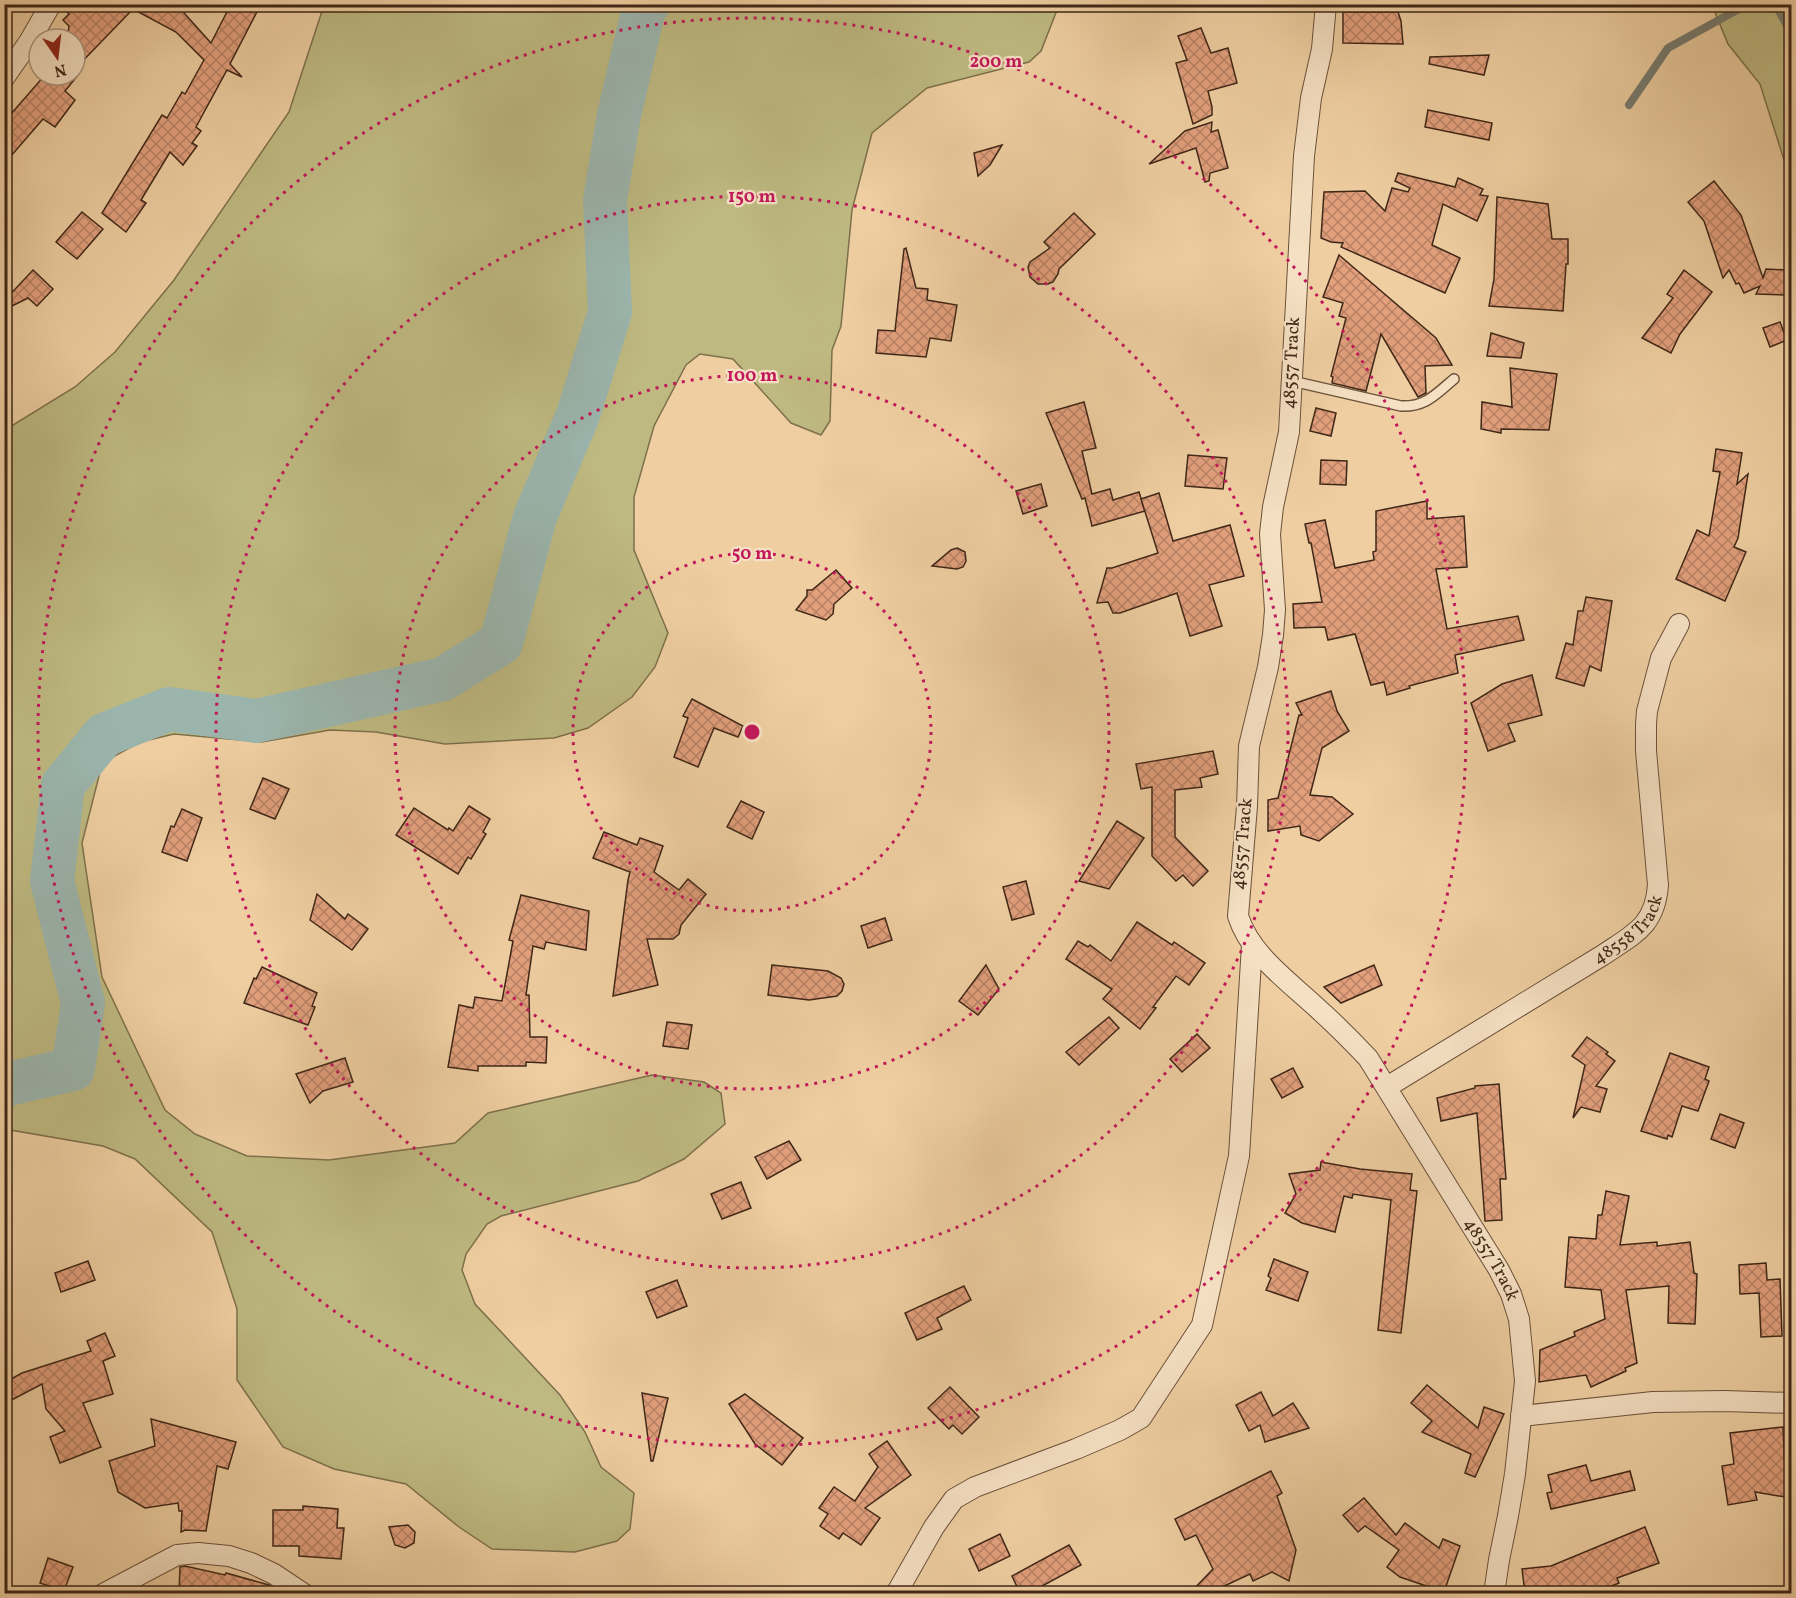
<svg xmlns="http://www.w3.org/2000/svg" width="1796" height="1598" viewBox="0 0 1796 1598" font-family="Vollkorn,serif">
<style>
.green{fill:#beb981;stroke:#7e704c;stroke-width:1.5}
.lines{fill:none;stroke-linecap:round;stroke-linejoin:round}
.stream{stroke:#767c71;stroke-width:8}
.river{stroke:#9bb5ad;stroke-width:44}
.building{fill:url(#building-cross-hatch);stroke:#3f2717;stroke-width:1.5}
.lane-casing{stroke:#6b513a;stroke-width:12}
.street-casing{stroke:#6b513a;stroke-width:22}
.lane{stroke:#f5e0c3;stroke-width:9}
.street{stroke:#f5e0c3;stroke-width:20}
.ring{fill:none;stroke:#c2185b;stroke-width:3;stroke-dasharray:3 6}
.labels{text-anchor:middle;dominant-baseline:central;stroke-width:4.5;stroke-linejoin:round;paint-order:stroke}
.street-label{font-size:18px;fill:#3f2717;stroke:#f5e0c3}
.centre{fill:#c2185b;stroke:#f5e0c3;stroke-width:3}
.ring-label{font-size:18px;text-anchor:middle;font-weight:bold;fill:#c2185b;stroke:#f5e0c3;stroke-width:4.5;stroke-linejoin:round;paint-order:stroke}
</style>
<defs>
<pattern id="building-cross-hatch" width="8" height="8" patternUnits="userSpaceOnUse" patternTransform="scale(1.5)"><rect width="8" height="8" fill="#e2a07d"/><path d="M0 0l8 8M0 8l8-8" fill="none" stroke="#b98265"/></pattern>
</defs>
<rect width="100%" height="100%" fill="#efcfa2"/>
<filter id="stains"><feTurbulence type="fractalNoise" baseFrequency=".00333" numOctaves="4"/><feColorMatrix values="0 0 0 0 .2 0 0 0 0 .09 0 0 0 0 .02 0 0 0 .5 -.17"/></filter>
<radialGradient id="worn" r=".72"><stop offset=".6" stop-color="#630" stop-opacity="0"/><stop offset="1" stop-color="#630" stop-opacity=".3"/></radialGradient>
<g class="green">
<path d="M324,5H1059L1041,51L1029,62L927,88L872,133L852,210L841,326L832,350L830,421L821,435L791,423L733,359L700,354L686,365L654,426L634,497V550L668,633L655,667L632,697L588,728L554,738L445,744L376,732L330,730L262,742L174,734L140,742L111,758L100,772L82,843L102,977L165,1110L195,1134L247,1156L329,1160L455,1143L488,1113L652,1075L704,1082L721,1093L725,1124L684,1159L638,1181L501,1216L487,1224L466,1254L462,1270L475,1304L560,1395L585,1432L601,1467L634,1493L630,1529L617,1541L575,1552L492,1549L459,1527L406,1484L334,1469L283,1447L237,1380V1309L212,1232L135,1159L103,1146L5,1129V430L75,387L115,352L174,280L289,112Z"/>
<path d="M1712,5H1791V182L1760,84L1728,44Z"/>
</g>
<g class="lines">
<g class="stream">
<path d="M1775,4L1792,34"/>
<path d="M1629,105L1668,48L1748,4"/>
</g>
<path class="river" d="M4,1085L73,1069L83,1003L52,881L63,785L104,735L169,709L256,721L443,679L501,643L535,517L578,415L610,312L605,200L619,115L644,8L648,4"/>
</g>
<g class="building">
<path d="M63,4H176L211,43L231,4H261L230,64L242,77L227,70L196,127L201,131L192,143L197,146L183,165L170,152L141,200L146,203L126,232L102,213L162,115L167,118L182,92L185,94L204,60L176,32L133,9L75,69V39L68,34L69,26L63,20L69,14L62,7Z"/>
<path d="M1343,12H1398L1401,21L1403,44L1343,43Z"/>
<path d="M1201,28L1211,53L1228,48L1237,83L1208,91L1212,107V115L1193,124L1176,63L1187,60L1178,36Z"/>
<path d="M1489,55L1484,75L1429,64L1430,57Z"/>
<path d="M45,75H78L65,91L75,100L55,127L43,119L4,164V122Z"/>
<path d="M1428,110L1492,123L1489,140L1425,127Z"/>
<path d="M1212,122L1211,132L1218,130L1228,168L1210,173L1209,181L1205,182L1196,148L1149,164L1185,131Z"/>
<path d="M1002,145L990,165L978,176L974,153Z"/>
<path d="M1398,173L1455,187L1458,178L1483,189L1480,195L1488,196L1477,221L1443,204L1432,245L1460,258L1445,293L1341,247L1343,243L1331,242L1321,238L1324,192L1365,191L1385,211L1392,188L1408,192L1410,188L1395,181Z"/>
<path d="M1714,181L1741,215L1763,278L1766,269L1786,270L1785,295L1756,294L1760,286L1744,293L1739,283L1736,284L1729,270L1723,278L1704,221L1688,202Z"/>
<path d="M1497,197L1548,204L1552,239H1568V264H1566L1563,311L1489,306L1494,279Z"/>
<path d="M82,212L103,229L77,259L56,242Z"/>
<path d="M1074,213L1095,234L1059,269L1058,274L1053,282L1048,284H1038L1030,277L1028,267L1030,262L1050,248L1044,242Z"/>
<path d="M906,248L916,288L928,289L927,300L957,305L951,341L930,338L926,357L876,353L878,330L895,331L904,249Z"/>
<path d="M1339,255L1436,338L1452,365L1425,366L1426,393L1418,397L1381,334L1366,391L1332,383L1333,377L1331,376L1346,318L1339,316L1343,303L1323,297Z"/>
<path d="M33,270L53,289L37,306L28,298L4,310V301Z"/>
<path d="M1684,270L1712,292L1680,334L1671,353L1642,338L1673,298L1667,294Z"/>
<path d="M1780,322L1787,340L1770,347L1763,328Z"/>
<path d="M1491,333L1524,343L1521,358L1487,356Z"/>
<path d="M1510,368L1557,374L1549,430L1501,429V433L1481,429L1482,402L1512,407Z"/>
<path d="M1084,402L1096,448L1082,451L1092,494L1110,489L1113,500L1139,492L1145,511L1092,526L1085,498L1082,499L1046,413Z"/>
<path d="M1316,408L1336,413L1331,436L1310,431Z"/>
<path d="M1716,449L1742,453L1737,484L1748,474L1738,538L1734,547L1746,552L1725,601L1676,579L1697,530L1709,536L1720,472L1713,471Z"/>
<path d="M1188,455L1227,458L1223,489L1185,486Z"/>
<path d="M1321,460L1347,461L1346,485L1320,484Z"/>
<path d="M1041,484L1047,506L1023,514L1016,491Z"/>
<path d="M1159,493L1173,541L1230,525L1244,576L1209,585L1222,626L1190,636L1177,593L1120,613H1113L1108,602L1097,603L1107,568H1112L1158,553L1141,499Z"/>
<path d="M1427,501V519L1464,516L1467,567L1436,569L1447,629L1518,616L1524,640L1455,655L1458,673L1409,686L1410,688L1387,695L1384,682L1371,685L1355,634L1328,640L1325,627L1294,628L1293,604L1322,602L1311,543H1309L1305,524L1325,520L1335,568L1374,560L1373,552L1376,551V511Z"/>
<path d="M957,548L965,552L966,561L963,567L957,569L932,566L951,550Z"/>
<path d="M836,570L852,588L834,604L833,614L826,620L796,610L807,596V590H812Z"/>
<path d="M1586,597L1612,601L1601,671L1590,666L1584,686L1556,678L1566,643L1573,645L1578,611H1583Z"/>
<path d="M1532,675L1542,715L1508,724L1515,741L1488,751L1471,703L1502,684Z"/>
<path d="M1331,691L1337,711L1349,731L1322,748L1310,795L1332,797L1353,814L1319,841L1301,835L1300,826L1268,831V800L1278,798L1299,715H1302L1296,703Z"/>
<path d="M692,699L743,726L738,737L714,728L698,767L674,757L688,718L683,716Z"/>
<path d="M1213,751L1218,774L1200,778L1202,787L1175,790V837L1208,871L1193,886L1183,875L1176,881L1152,856V787L1141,789L1136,764Z"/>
<path d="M263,778L289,789L275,819L250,809Z"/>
<path d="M741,801L764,812L752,839L727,827Z"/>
<path d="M469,806L490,819L483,832L486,834L471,859L468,857L458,874L396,835L414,808L448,830L449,828L453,831Z"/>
<path d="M182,809L202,818L187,861L162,852L171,826L174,827Z"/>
<path d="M1117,821L1144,838L1109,889L1079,881Z"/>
<path d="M604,832L637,845L640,838L663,846L654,872L679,890L688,879L706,894L681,925L679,934L673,939H647L658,985L613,996L628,880L630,872L593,858Z"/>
<path d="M1026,881L1034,914L1012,920L1003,887Z"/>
<path d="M317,894L345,919L348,914L368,929L352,950L310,920Z"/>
<path d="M521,895L589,911L586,950L546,942L544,949L533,946L526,995H529L530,1037H547L546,1063L526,1062V1066H478V1071L448,1067L459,1005L473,1008L475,997L502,1001L513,941L509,940Z"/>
<path d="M885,918L892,940L868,948L861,926Z"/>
<path d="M1137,922L1172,945L1174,942L1205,963L1189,985L1176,976L1153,1007L1156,1008L1140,1029L1103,999L1112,989L1066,959L1078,941L1088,947L1090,945L1111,961Z"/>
<path d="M772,965L828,971L841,978L844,984L842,991L837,996L809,1000L768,995Z"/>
<path d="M986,965L999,989L978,1015L959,1001Z"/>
<path d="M1374,965L1382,985L1341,1003L1324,987Z"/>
<path d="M262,967L317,993L312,1006L315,1007L308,1025L244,1003L254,978L256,979Z"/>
<path d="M1109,1017L1119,1028L1079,1065L1066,1052Z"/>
<path d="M667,1022L692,1025L688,1049L663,1046Z"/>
<path d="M1197,1034L1210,1048L1182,1072L1170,1059Z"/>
<path d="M1587,1037L1608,1052L1606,1054L1615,1061L1596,1086L1607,1089L1600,1112L1581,1107L1573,1118L1585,1065L1572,1056Z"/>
<path d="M1670,1053L1709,1067L1705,1079L1709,1081L1698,1111L1682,1106L1672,1137L1668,1135L1667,1139L1641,1131Z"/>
<path d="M345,1058L353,1082L323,1091L310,1103L296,1074Z"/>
<path d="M1293,1068L1303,1087L1282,1098L1271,1079Z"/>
<path d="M1499,1084L1506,1179H1500L1502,1220L1485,1221L1477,1113L1441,1121L1437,1098L1475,1088V1086Z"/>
<path d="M1720,1114L1744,1123L1735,1148L1711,1139Z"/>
<path d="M789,1141L801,1160L767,1179L755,1157Z"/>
<path d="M1321,1162L1360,1169L1412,1174L1410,1190L1417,1191L1401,1333L1378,1330L1391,1200L1353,1194L1352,1198L1344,1196L1335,1232L1302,1223L1285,1213L1296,1194L1289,1174L1320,1170Z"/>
<path d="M741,1182L751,1208L722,1219L711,1194Z"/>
<path d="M1606,1191L1629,1196L1620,1245L1657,1242V1246L1690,1242L1694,1273L1697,1274L1695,1324L1668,1323L1669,1286L1626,1290L1637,1363L1625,1368L1626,1371L1591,1387L1586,1375L1539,1382L1540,1350L1575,1336L1574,1332L1605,1319L1601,1290L1565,1287L1569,1237L1596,1239L1598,1215H1602Z"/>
<path d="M1274,1259L1308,1272L1298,1301L1266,1290L1271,1278L1268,1276Z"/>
<path d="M88,1261L95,1280L61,1292L55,1273Z"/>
<path d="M1766,1263L1767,1280L1780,1279L1782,1336L1761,1337L1759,1293L1740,1294L1739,1265Z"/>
<path d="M677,1280L687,1306L657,1318L646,1292Z"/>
<path d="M964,1286L971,1300L937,1318L942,1329L917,1340L905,1313Z"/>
<path d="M105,1333L115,1356L103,1361L113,1394L83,1403L101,1447L60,1463L50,1437L65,1431L46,1409L42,1384L4,1404V1383L22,1373L91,1351L87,1341Z"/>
<path d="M1427,1385L1478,1428L1484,1407L1504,1414L1475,1477L1465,1473L1471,1454L1422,1432L1432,1421L1411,1403Z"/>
<path d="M950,1387L979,1417L962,1434L953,1425L949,1429L928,1408Z"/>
<path d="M1261,1392L1273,1416L1293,1403L1309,1428L1265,1442L1260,1425L1249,1431L1236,1405Z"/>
<path d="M642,1393L668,1398L653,1461H651Z"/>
<path d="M745,1394L803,1438L782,1465L755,1444L729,1404Z"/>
<path d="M151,1419L236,1442L228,1469L217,1466L206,1531L185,1530L181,1532L182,1511H179L178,1503L145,1508L118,1492L109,1461L155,1446Z"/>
<path d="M1783,1427L1785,1472L1791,1477V1498L1755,1492L1757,1500L1728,1505L1722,1466L1734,1464L1730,1433Z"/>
<path d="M887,1441L911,1475L865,1508L880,1518L861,1545L843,1533L839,1539L820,1526L828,1514L819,1508L834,1487L855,1501L878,1467L869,1454Z"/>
<path d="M1586,1465L1591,1481L1630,1471L1635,1490L1551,1509L1547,1493L1552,1492L1548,1475Z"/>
<path d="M1271,1471L1282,1493L1277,1496L1296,1550L1289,1581L1272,1572L1253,1581L1250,1574L1222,1587L1221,1593H1190L1213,1569L1196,1535L1185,1540L1175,1519Z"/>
<path d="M1364,1498L1396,1535L1405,1523L1439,1548L1443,1539L1460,1546L1444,1592L1400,1577L1387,1567L1399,1550L1365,1526L1358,1532L1343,1515Z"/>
<path d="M303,1506L338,1509L337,1528H344L341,1559L299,1556V1546H273V1510H303Z"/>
<path d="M408,1525L415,1532L414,1543L405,1548L395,1545L389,1527Z"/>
<path d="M1645,1527L1659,1563L1617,1578L1619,1583L1594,1593H1525L1522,1569L1551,1566Z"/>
<path d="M1000,1534L1010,1556L979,1571L969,1549Z"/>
<path d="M1069,1545L1081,1565L1042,1586L1046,1593H1020L1012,1576Z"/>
<path d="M48,1558L73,1567L64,1591L40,1583Z"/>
<path d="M185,1566L225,1575L226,1573L269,1585L277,1591V1593H179L180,1567Z"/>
</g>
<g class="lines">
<defs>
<path id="lane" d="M1292,381L1401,406C1426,407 1436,394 1454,379"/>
<g id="street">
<path id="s1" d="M1326,4L1322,49L1311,98L1304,156L1289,432L1273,507L1270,534L1275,610L1273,635L1268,667L1249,746L1247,806L1238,916C1250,954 1287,980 1315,1006C1334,1023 1351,1040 1368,1058L1499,1270L1511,1294L1519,1319L1525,1381L1515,1474L1508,1516L1499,1560L1494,1594"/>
<path d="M4,78L29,42L51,4"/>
<path id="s2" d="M1387,1087L1603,955C1634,934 1655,926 1658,885L1646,751V724L1647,711L1661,658L1679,624"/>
<path d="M1521,1416L1653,1402L1724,1401L1792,1403"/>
<path d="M103,1594L177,1555L198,1553L229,1556L251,1563L274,1574L304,1594"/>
<path d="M896,1594L934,1527L954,1499L975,1487L1076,1449L1120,1430L1141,1418L1202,1325L1239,1156L1252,945"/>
</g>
</defs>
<use href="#lane" class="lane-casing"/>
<use href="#street" class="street-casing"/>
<use href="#lane" class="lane"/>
<use href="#street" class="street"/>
</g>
<g class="ring">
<circle cx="752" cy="732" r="179"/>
<circle cx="752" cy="732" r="357"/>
<circle cx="752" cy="732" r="536"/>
<circle cx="752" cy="732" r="714"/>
</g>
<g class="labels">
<g class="street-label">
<text transform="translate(1292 363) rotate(-87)">48557 Track</text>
<text transform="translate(1243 844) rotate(-85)">48557 Track</text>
<text stroke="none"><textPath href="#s2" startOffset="290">48558 Track</textPath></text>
<text stroke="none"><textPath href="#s1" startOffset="1350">48557 Track</textPath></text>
</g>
</g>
<circle cx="752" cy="732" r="9" class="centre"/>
<g class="ring-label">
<text x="996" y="67">200 m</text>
<text x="752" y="202">150 m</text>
<text x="752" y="381">100 m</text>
<text x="752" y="559">50 m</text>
</g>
<rect width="1796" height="1598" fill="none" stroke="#efcfa2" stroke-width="24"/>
<rect x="6" y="6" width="1784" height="1586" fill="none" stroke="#3f2717" stroke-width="3"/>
<rect x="12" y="12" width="1772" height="1574" fill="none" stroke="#3f2717" stroke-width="1.5"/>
<g transform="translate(57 57) rotate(166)"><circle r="28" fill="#f5e0c3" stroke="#ac967e" stroke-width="1.5"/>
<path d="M0-4.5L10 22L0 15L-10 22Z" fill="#8f2418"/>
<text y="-9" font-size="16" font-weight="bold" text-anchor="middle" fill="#3f2717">N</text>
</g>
<rect width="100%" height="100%" filter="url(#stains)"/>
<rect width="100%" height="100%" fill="url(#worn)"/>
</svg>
